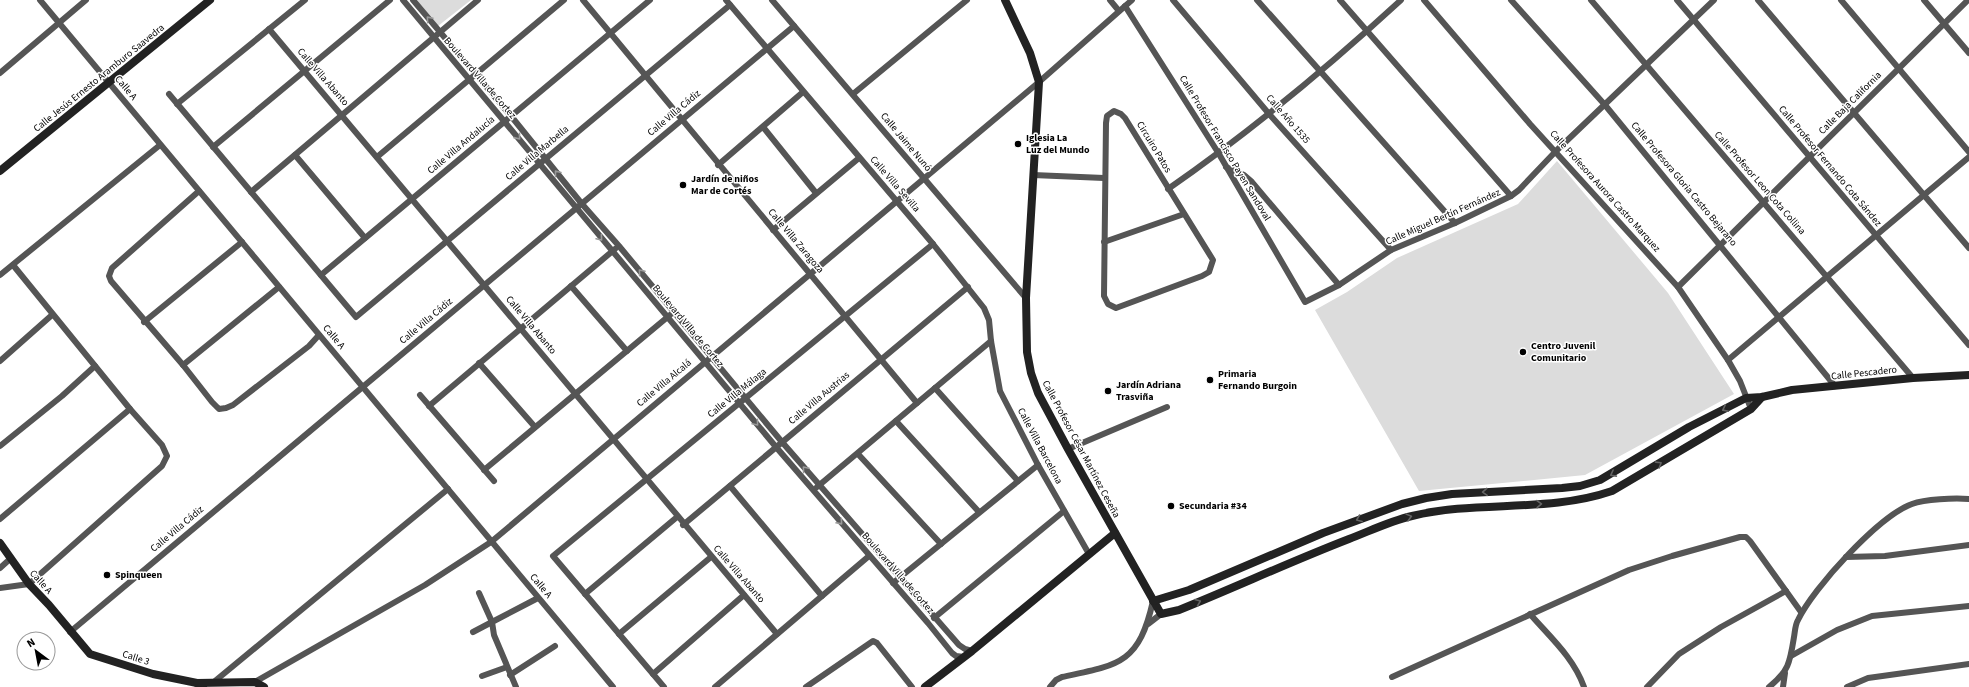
<svg xmlns="http://www.w3.org/2000/svg" width="1969" height="687" viewBox="0 0 1969 687" font-family="'Source Sans 3',sans-serif">
<style>
.green{fill:#dcdcdc}
.lines{fill:none;stroke-linecap:round;stroke-linejoin:round}
.street{stroke:#555;stroke-width:6}
.secondary{stroke:#222;stroke-width:8}
.oneway{stroke:#999}
.oneway2{stroke:#646464}
.poi-dot{fill:#000;stroke:#fff;stroke-width:1.5}
.labels{text-anchor:middle;dominant-baseline:central;stroke-width:3;stroke-linejoin:round;paint-order:stroke}
.street-label{font-size:10px;fill:#000;stroke:#fff}
.poi-label{font-size:10px;font-weight:bold;fill:#000;stroke:#fff;text-anchor:start}
</style>
<rect width="100%" height="100%" fill="#fff"/>
<g class="green">
<path d="M417,0H471L438,26Z"/>
<path d="M1557,161L1668,293L1734,394L1585,475L1419,491L1315,310L1347,292L1397,258L1518,204Z"/>
</g>
<g class="lines">
<g class="street">
<path d="M40,0L613,687"/>
<path d="M403,0L776,447L928,623L952,653L956,656L964,657"/>
<path d="M413,0L511,116L582,204L619,246L782,442L959,645L965,649L972,651"/>
<path d="M583,0L917,403"/>
<path d="M726,0L933,244L984,308L989,320L991,341L1000,391L1038,465L1089,554"/>
<path d="M772,0L1026,298"/>
<path d="M1110,0L1119,11"/>
<path d="M1173,0L1270,115L1391,250"/>
<path d="M1257,0L1455,223"/>
<path d="M1340,0L1511,196"/>
<path d="M1424,0L1530,124L1678,287L1728,360L1740,381L1751,409"/>
<path d="M1511,0L1605,105L1835,386"/>
<path d="M1591,0L1913,378"/>
<path d="M1677,0L1969,345"/>
<path d="M1758,0L1969,248"/>
<path d="M1841,0L1969,152"/>
<path d="M1924,0L1969,53"/>
<path d="M1125,6L1219,154L1305,302L1339,285L1391,250L1455,223L1511,196L1519,190L1556,151L1714,0"/>
<path d="M269,29L777,634"/>
<path d="M0,73L86,0"/>
<path d="M169,94L356,317L730,5"/>
<path d="M853,94L967,0"/>
<path d="M177,104L305,0"/>
<path d="M1114,111L1121,114L1125,118L1213,260L1209,272L1202,276L1116,308L1108,304L1104,296L1106,123L1107,116Z"/>
<path d="M763,127L816,193"/>
<path d="M213,147L390,0"/>
<path d="M295,155L365,238"/>
<path d="M377,157L564,0"/>
<path d="M718,165L803,92"/>
<path d="M1226,167L1244,175L1251,181L1339,285"/>
<path d="M1033,175L1104,178"/>
<path d="M1168,189C1250,132 1327,68 1401,0"/>
<path d="M199,191L112,268L109,276L111,281L183,365L212,402L219,409L226,408L233,405L309,346L319,335"/>
<path d="M251,192L478,0"/>
<path d="M773,230L859,158"/>
<path d="M1104,242L1184,214"/>
<path d="M0,275L160,145"/>
<path d="M321,275L650,0"/>
<path d="M571,286L627,351"/>
<path d="M1678,287L1968,0"/>
<path d="M144,322L242,242"/>
<path d="M1728,360L1969,157"/>
<path d="M0,361L52,315"/>
<path d="M479,363L535,427"/>
<path d="M183,365L279,287"/>
<path d="M935,388L1018,481"/>
<path d="M420,395L494,481"/>
<path d="M429,406L615,249"/>
<path d="M896,421L979,512"/>
<path d="M0,446L62,396L95,366"/>
<path d="M1068,449L1167,407"/>
<path d="M858,454L941,544"/>
<path d="M484,470L670,315"/>
<path d="M730,486L822,596"/>
<path d="M817,487L991,341"/>
<path d="M0,519L130,409"/>
<path d="M683,525L968,287"/>
<path d="M1846,557L1885,556L1969,545"/>
<path d="M0,568L10,559"/>
<path d="M893,583L1038,465"/>
<path d="M0,588L29,584L162,466L167,456L162,445L130,409L13,265"/>
<path d="M585,594L677,517"/>
<path d="M1530,614C1550,637 1574,658 1584,687"/>
<path d="M934,618L1064,511"/>
<path d="M1148,624L1161,614"/>
<path d="M70,632L794,26"/>
<path d="M473,632L492,622L479,593"/>
<path d="M619,634L711,557"/>
<path d="M1791,656L1837,630L1872,616L1969,606"/>
<path d="M653,674L744,595"/>
<path d="M510,675L555,646"/>
<path d="M482,676L507,667"/>
<path d="M1392,677L1629,570L1672,556L1740,537H1746L1750,541L1801,612"/>
<path d="M215,681L448,489"/>
<path d="M255,682L425,585L491,542L1039,82L1132,0"/>
<path d="M516,687L494,635L492,622L538,598"/>
<path d="M664,687L553,556L933,244"/>
<path d="M715,687L869,556"/>
<path d="M806,687L873,641L877,643L912,687"/>
<path d="M1050,687L1056,680L1062,677C1120,665 1139,663 1153,601"/>
<path d="M1647,687L1679,654L1721,627L1786,591"/>
<path d="M1769,687C1789,671 1790,662 1794,637C1795,632 1795,625 1798,620C1813,588 1879,516 1912,504C1925,499 1954,498 1969,499"/>
<path d="M1783,687L1785,673"/>
<path d="M1847,687L1868,678L1969,664"/>
</g>
<g class="secondary">
<path d="M1005,0L1030,53L1039,82L1026,298L1027,352L1031,373L1038,393L1068,449L1161,614L1179,610C1236,587 1292,561 1349,539C1370,531 1390,521 1412,516C1478,500 1548,513 1612,491L1751,409L1762,397"/>
<path d="M0,171L210,0"/>
<path d="M0,543L29,584L49,605L90,654L153,674L197,683L203,687"/>
<path d="M1153,601L1189,590L1323,533L1402,504L1426,498L1452,494L1562,488L1580,486L1600,480L1689,427L1746,398L1762,397L1792,390L1913,378L1969,375"/>
<path d="M197,683L255,682L264,687"/>
<path d="M925,687L972,651L1115,533"/>
</g>
</g>
<defs><path id="oneway-chevron" d="M-2-3.5L2.5 0L-2 3.5" fill="none" stroke-width="1.6" stroke-linecap="round" stroke-linejoin="round"/></defs>
<g class="oneway">
<use href="#oneway-chevron" transform="translate(429 19) rotate(-131)"/>
<use href="#oneway-chevron" transform="translate(518 137) rotate(51)"/>
<use href="#oneway-chevron" transform="translate(557 173) rotate(-128)"/>
<use href="#oneway-chevron" transform="translate(600 238) rotate(50)"/>
<use href="#oneway-chevron" transform="translate(641 272) rotate(-130)"/>
<use href="#oneway-chevron" transform="translate(756 423) rotate(50)"/>
<use href="#oneway-chevron" transform="translate(805 469) rotate(-130)"/>
<use href="#oneway-chevron" transform="translate(840 522) rotate(49)"/>
</g>
<g class="oneway2">
<use href="#oneway-chevron" transform="translate(1725 409) rotate(153)"/>
<use href="#oneway-chevron" transform="translate(1659 464) rotate(-32)"/>
<use href="#oneway-chevron" transform="translate(1613 474) rotate(152)"/>
<use href="#oneway-chevron" transform="translate(1485 492) rotate(177)"/>
<use href="#oneway-chevron" transform="translate(1539 504) rotate(-2)"/>
<use href="#oneway-chevron" transform="translate(1409 517) rotate(-15)"/>
<use href="#oneway-chevron" transform="translate(1359 519) rotate(159)"/>
<use href="#oneway-chevron" transform="translate(1198 602) rotate(-22)"/>
</g>
<g class="poi-dot">
<circle cx="1018" cy="144" r="4"/>
<circle cx="683" cy="185" r="4"/>
<circle cx="1523" cy="352" r="4"/>
<circle cx="1210" cy="380" r="4"/>
<circle cx="1108" cy="391" r="4"/>
<circle cx="1171" cy="506" r="4"/>
<circle cx="107" cy="575" r="4"/>
</g>
<g class="labels">
<g class="street-label">
<text transform="translate(323 77) rotate(49)">Calle Villa Abanto</text>
<text transform="translate(99 78) rotate(-39)">Calle Jesús Ernesto Aramburo Saavedra</text>
<text transform="translate(480 78) rotate(49)">Boulevard Villa de Cortez</text>
<text transform="translate(126 88) rotate(50)">Calle A</text>
<text transform="translate(1850 103) rotate(-45)">Calle Baja California</text>
<text transform="translate(674 113) rotate(-40)">Calle Villa Cádiz</text>
<text transform="translate(1288 119) rotate(49)">Calle Año 1535</text>
<text transform="translate(906 142) rotate(50)">Calle Jaime Nunó</text>
<text transform="translate(461 145) rotate(-40)">Calle Villa Andalucía</text>
<text transform="translate(1154 147) rotate(59)">Circuiro Patos</text>
<text transform="translate(1225 148) rotate(59)">Calle Profesor Francisco Payen Sandoval</text>
<text transform="translate(537 153) rotate(-40)">Calle Villa Marbella</text>
<text transform="translate(1830 166) rotate(50)">Calle Profesor Fernando Cota Sández</text>
<text transform="translate(1760 183) rotate(49)">Calle Profesor Leon Cota Collina</text>
<text transform="translate(895 184) rotate(49)">Calle Villa Sevilla</text>
<text transform="translate(1684 184) rotate(50)">Calle Profesora Gloria Castro Bejarano</text>
<text transform="translate(1605 191) rotate(48)">Calle Profesora Aurora Castro Marquez</text>
<text transform="translate(1443 217) rotate(-24)">Calle Miguel Bertín Fernández</text>
<text transform="translate(796 241) rotate(50)">Calle Villa Zaragoza</text>
<text transform="translate(426 321) rotate(-40)">Calle Villa Cádiz</text>
<text transform="translate(531 325) rotate(50)">Calle Villa Abanto</text>
<text transform="translate(688 326) rotate(50)">Boulevard Villa de Cortez</text>
<text transform="translate(334 337) rotate(50)">Calle A</text>
<text transform="translate(1864 373) rotate(-6)">Calle Pescadero</text>
<text transform="translate(664 383) rotate(-40)">Calle Villa Alcalá</text>
<text transform="translate(737 393) rotate(-39)">Calle Villa Málaga</text>
<text transform="translate(819 398) rotate(-40)">Calle Villa Austrias</text>
<text transform="translate(1040 446) rotate(62)">Calle Villa Barcelona</text>
<text transform="translate(1081 449) rotate(62)">Calle Profesor César Martínez Ceseña</text>
<text transform="translate(177 529) rotate(-40)">Calle Villa Cádiz</text>
<text transform="translate(898 573) rotate(49)">Boulevard Villa de Cortez</text>
<text transform="translate(739 574) rotate(49)">Calle Villa Abanto</text>
<text transform="translate(41 582) rotate(48)">Calle A</text>
<text transform="translate(541 586) rotate(50)">Calle A</text>
<text transform="translate(136 658) rotate(18)">Calle 3</text>
</g>
<g class="poi-label">
<text x="1026" y="138">Iglesia La<tspan x="1026" dy="12">Luz del Mundo</tspan></text>
<text x="691" y="179">Jardín de niños<tspan x="691" dy="12">Mar de Cortés</tspan></text>
<text x="1531" y="346">Centro Juvenil<tspan x="1531" dy="12">Comunitario</tspan></text>
<text x="1218" y="374">Primaria<tspan x="1218" dy="12">Fernando Burgoin</tspan></text>
<text x="1116" y="385">Jardín Adriana<tspan x="1116" dy="12">Trasviña</tspan></text>
<text x="1179" y="506">Secundaria #34</text>
<text x="115" y="575">Spinqueen</text>
</g>
</g>
<g transform="translate(36 651) rotate(328)"><circle r="19" fill="#ffffff" stroke="#999999"/>
<path d="M0-3L7 15L0 10L-7 15Z" fill="#000000"/>
<text y="-6" font-size="11" font-weight="bold" text-anchor="middle" fill="#000000">N</text>
</g>
</svg>
